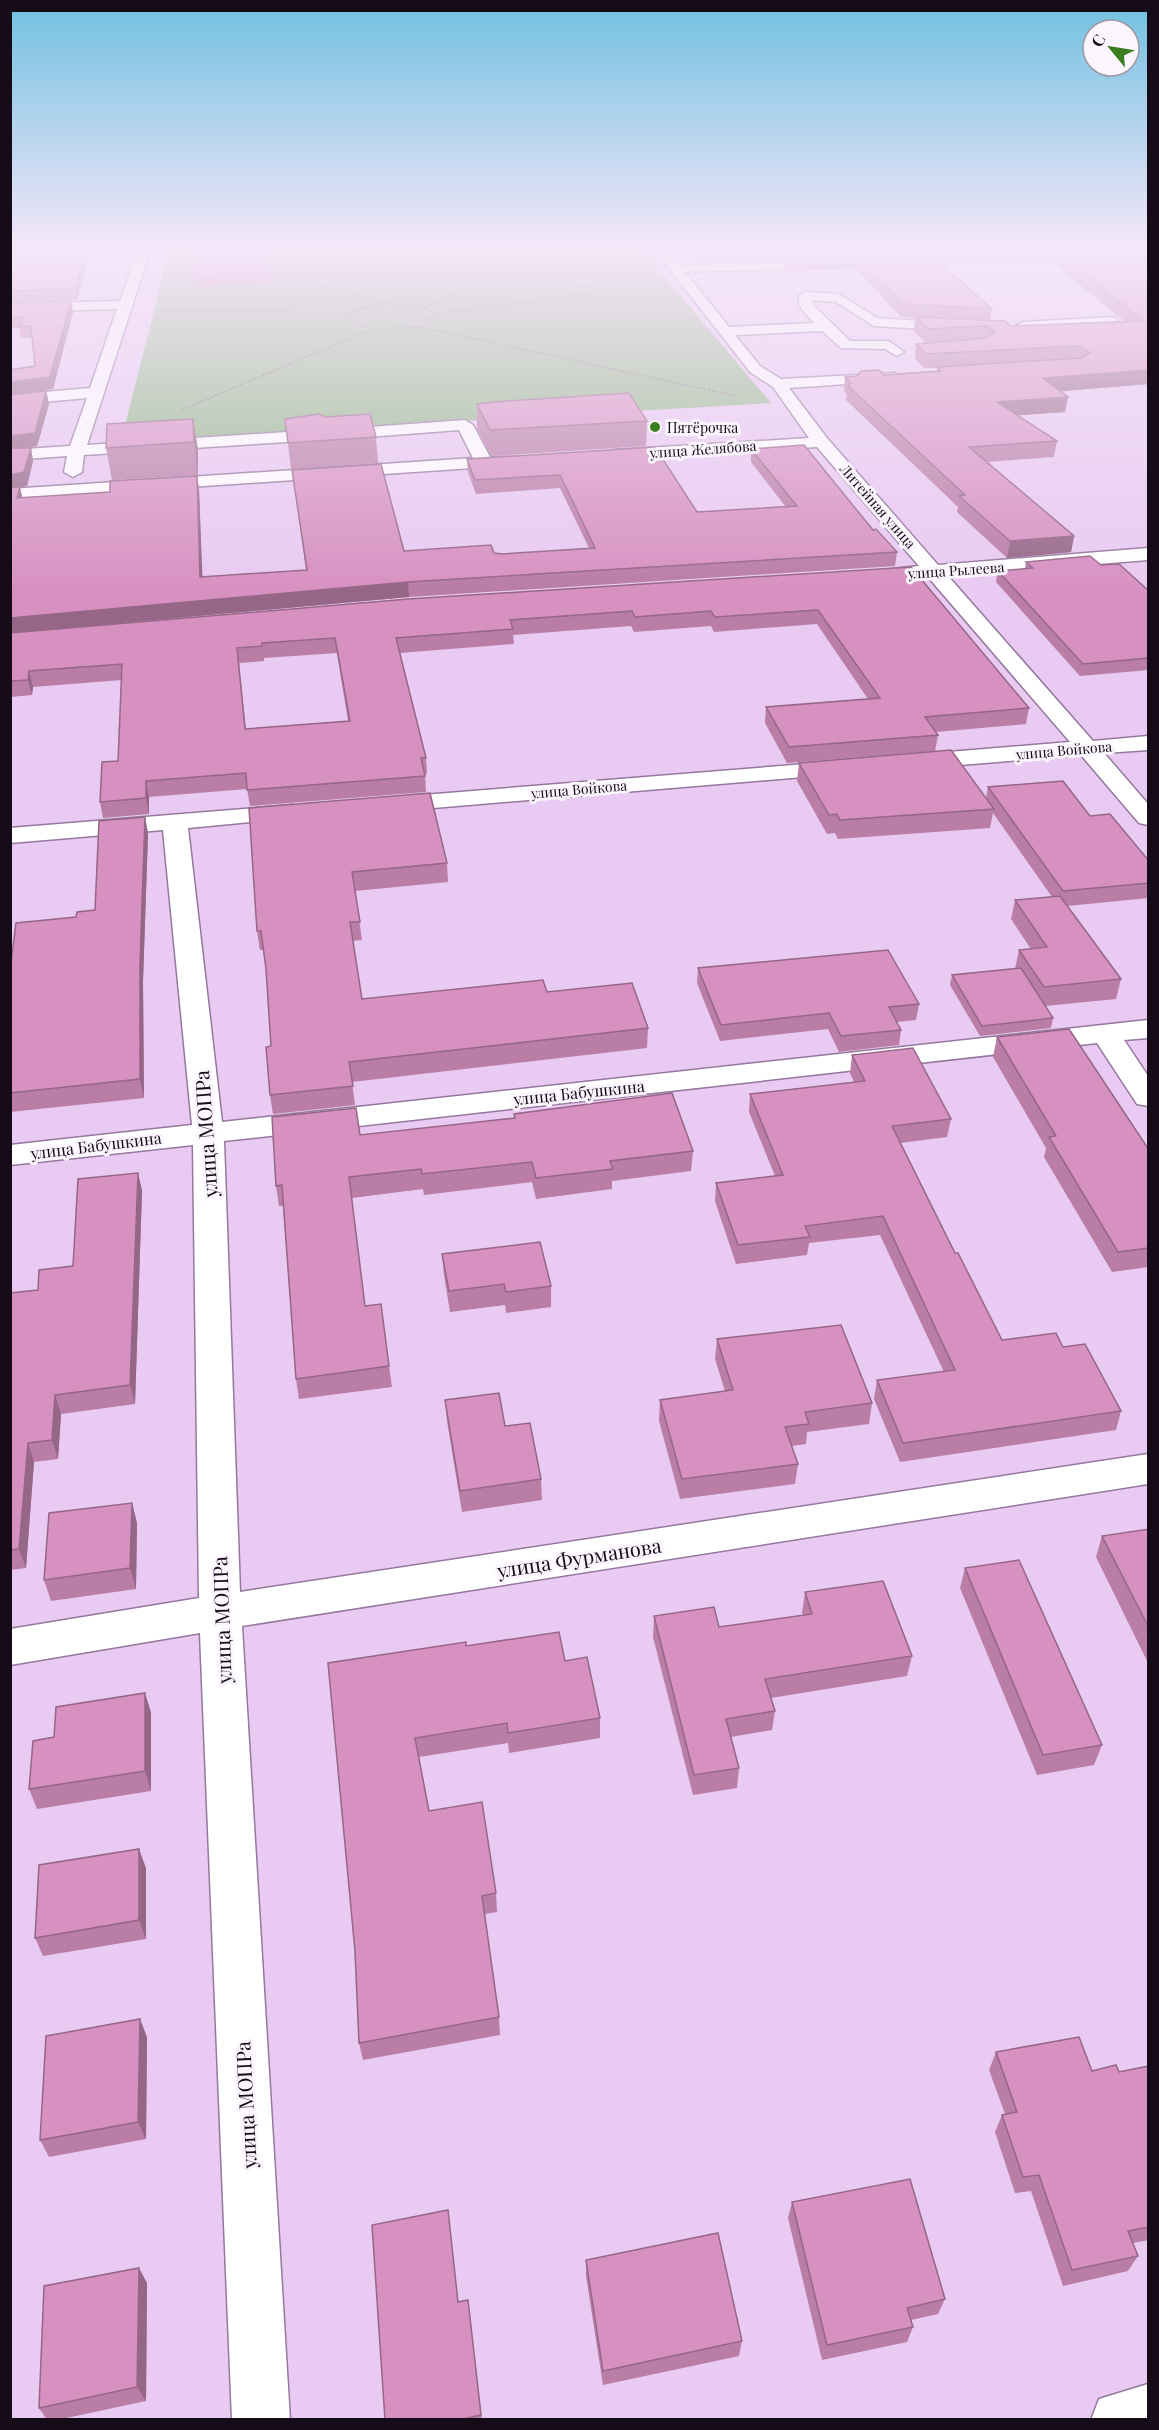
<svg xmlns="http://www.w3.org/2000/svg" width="1159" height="2430" viewBox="0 0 1159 2430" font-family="'Playfair Display',serif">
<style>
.green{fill:#90b685}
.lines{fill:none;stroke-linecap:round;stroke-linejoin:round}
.minor-casing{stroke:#94789d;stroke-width:3}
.path{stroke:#826c88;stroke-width:1.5;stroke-dasharray:2 2;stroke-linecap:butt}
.minor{fill:#fff;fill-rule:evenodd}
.wall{fill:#b97da6;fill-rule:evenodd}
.shaded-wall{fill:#966687}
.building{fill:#d791c1;stroke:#966687;stroke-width:1.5;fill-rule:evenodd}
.poi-dot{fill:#3a7e20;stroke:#fbf5fd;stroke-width:2}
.labels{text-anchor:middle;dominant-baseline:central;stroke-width:6;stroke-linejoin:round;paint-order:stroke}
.far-poi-label{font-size:14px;fill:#160b19;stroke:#fbf5fd;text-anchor:start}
.far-street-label{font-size:14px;fill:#160b19;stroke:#fbf5fd}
.street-label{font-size:16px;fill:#160b19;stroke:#fbf5fd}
.near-street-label{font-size:20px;fill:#160b19;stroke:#fbf5fd}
</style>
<rect width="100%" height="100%" fill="#e9caf2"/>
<path class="green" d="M170,248H640L771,403L121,441Z"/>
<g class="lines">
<defs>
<g id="minor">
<path d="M139,248H151L87,445L287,432L295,437L287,442L84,455L82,472L73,477L64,472L67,456L10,460V450L70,446L87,398L10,405V395L90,388L117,309L10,312V304L120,301Z"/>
<path d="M653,248H665L679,265L788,262L789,265L783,269L685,272L729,327L814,323L799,306V296L806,292L839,294L877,318L964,324L966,327L959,331L874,326L836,302L813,300V305L850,341H889L904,352L897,356L885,349L841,348L822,331L735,335L760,366L781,379L895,373L898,376L895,379L890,381L789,388L827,438L938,565L1148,548V560L948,576L1093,741L1148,736V750L1104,753L1148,804V825L1139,823L1081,755L912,769L904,767L900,762L904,757L912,755L1070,742L928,577L865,580L862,576L865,572L919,566L817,447L608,459L606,455L614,450L809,438L773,387L750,372Z"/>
<path d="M1111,317L1116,318V324L1023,330L1016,326L1023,322Z"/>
<path d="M465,420L473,425L490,457H517L519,461L517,465L10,499V489L473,458L459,430L329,440L321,435L329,430Z"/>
<path d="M843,761L851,763L855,768L851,773L386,812L377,810L374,805L377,800L386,798Z"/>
<path d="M293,805L302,807L305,812L302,817L188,828L222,1122L1148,1020V1038L1124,1040L1148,1076V1106L1137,1104L1097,1043L224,1141L240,1592L1148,1454V1484L242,1626L290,2420H232L200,1633L10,1665V1629L199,1598L193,1145L10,1165V1145L192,1125L163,830L10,843V828Z"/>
<path d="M1148,2384V2420H1091L1099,2399Z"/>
</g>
</defs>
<use href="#minor" class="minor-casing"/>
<g class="path">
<path d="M279,248L276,273L384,303L424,308L438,314L421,327L736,396"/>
<path d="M380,248L384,265V303L348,313L351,322L373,329L421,327"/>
<path d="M384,265L614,290L652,289"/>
<path d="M425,307L558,248"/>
<path d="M159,310L348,313"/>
<path d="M438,314L606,291"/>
<path d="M181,410L373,329"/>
</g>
<use href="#minor" class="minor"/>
</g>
<g class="wall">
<path d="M10,248H91L77,300L10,302Z"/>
<path d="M268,248L272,283L194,287L192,276Z"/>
<path d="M687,248H905L914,258H919L909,248H1149V384L1061,391L1065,412L1017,415L1057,441L1054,457L986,462L1074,536L1071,552L1007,558L957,512L958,507L846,400L847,395L844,391L845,377L937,371V368H924L915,358L916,344L926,343L914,331L915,318L901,317L856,269L783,271L784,260L701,262ZM1052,262L1124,321L1010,326L990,320L992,309L943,265Z"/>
<path d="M71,301L73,312L53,389L11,395L46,391L49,404L37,446L23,448H31L33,461L27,486L19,487L22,498L110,492L197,476L199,489L202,577L306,570L292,470L404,551L494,553L502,554L589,548L560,488L476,494L468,472L467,459L655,447L697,512L786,507L751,462V449L873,530L897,552L895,566L409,597L10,633V370L35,366L32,338H21L19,328L10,329V303Z"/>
<path d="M477,404L647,421L646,446L491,456L477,429Z"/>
<path d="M325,417L376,437L378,463L291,469L285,419Z"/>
<path d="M193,419L198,450V475L112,480L106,448Z"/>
<path d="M1026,562L1149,591V670L1080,676L996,582L998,571L1025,569Z"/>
<path d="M911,567L1029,708L1026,724L936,732L938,735L935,751L787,763L765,723L766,707L868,699L817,624L714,632L711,626L634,632L631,626L513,635L514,644L400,653L426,758L427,774H425L426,792L250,806L247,789L149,797V814L103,818L100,802L118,761L122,680L33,687L32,695L10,697V633ZM337,653L348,721L246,729L239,663L264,661V658Z"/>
<path d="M799,763L986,798L988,787L1090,816L1149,861V898L1067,906L1121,979L1116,999L1045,1006L1053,1018L1051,1028L980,1036L950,985L952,975L1015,969L1019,950L1031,949L1011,919L1015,900L1052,897L993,813L990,828L838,839L835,833L827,834L797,781Z"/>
<path d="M249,808L447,863L448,882L355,891L362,940L353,941L362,999L547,992L648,1028L647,1048L352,1082L355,1105L273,1114L270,1095L271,1046L266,969L263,950H260L257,931Z"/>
<path d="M145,817L148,834L143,981L144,1098L10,1112V971L76,917L95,910Z"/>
<path d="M698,968L919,1004L916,1020L897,1022L901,1030L899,1045L839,1052L828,1029L720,1041L697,983Z"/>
<path d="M997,1037L1149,1150V1267L1112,1272L1044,1157L1046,1148L993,1057Z"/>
<path d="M852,1055L951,1119L947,1137L900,1143L955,1253L1002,1340L1063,1347L1121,1411L1116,1430L900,1462L874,1399L877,1380L944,1372L880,1235L809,1243L807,1255L736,1264L715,1201L716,1183L775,1176L749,1112L750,1094L854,1082L850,1073Z"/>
<path d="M514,1114L693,1151L691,1171L612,1181V1189L536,1199L532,1182L424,1195L423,1189L352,1198L365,1306L389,1366L392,1387L299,1399L296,1379L283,1206H279L276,1186L360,1135L514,1118Z"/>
<path d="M138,1173L142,1191L135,1404L61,1414L58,1459L34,1462L26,1568L10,1570V1293L38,1290L73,1266Z"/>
<path d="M442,1254L551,1286V1307L506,1313L505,1305L450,1312L444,1275Z"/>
<path d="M717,1339L872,1403L869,1424L807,1432L806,1444L792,1446L798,1464L795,1484L680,1499L659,1421L660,1400L725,1391L715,1359Z"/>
<path d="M445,1400L505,1426L541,1479L542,1500L462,1512L447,1421Z"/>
<path d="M132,1503L137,1523L136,1589L51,1601L44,1580Z"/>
<path d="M1149,1529V1665L1096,1557L1102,1536Z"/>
<path d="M965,1568L1102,1745L1094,1765L1037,1775L960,1588Z"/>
<path d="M805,1592L912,1656L907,1676L771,1698L775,1711L772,1730L731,1737L739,1768L737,1788L693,1795L653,1637L654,1616L719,1627L803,1615L802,1613Z"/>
<path d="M466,1646L565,1661L600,1718V1738L509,1753L508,1743L419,1757L429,1811L496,1893L497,1912L485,1914L499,2017L500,2035L363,2060L359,2043L355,1951L328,1663Z"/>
<path d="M145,1693L151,1713V1791L37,1809L29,1789L54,1737Z"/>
<path d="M146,1868V1939L43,1956L35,1938Z"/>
<path d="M147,2037L146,2139L49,2157L40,2140Z"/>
<path d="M996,2052L1092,2071L1119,2072L1149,2066V2240L1133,2243L1138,2256L1128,2271L1063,2286L1031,2191L1015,2193L995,2132L1002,2115L1005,2114L989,2070Z"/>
<path d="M792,2202L945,2299L938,2314L911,2320L913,2327L907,2342L822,2360L788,2218Z"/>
<path d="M586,2260L742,2341L739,2356L603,2385L586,2276Z"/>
<path d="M147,2283L146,2401L57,2420H47L39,2408Z"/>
<path d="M468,2300L482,2420H385L458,2302Z"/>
</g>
<g class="shaded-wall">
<path d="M86,248H91L77,300L75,289Z"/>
<path d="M71,301L73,312L53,389L10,395V382L50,377Z"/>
<path d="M1149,370V384L1040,393L1043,378Z"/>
<path d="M46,391L49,404L37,446L10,450V436Z"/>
<path d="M1068,397L1065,412L995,417L997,402Z"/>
<path d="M193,419L198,450V475L194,442Z"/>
<path d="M31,448L33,461L27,486L10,489V475Z"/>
<path d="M197,476L199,489L203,591L200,577Z"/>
<path d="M20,487L23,500L17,498Z"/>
<path d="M1074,536L1071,552L1007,558L1010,541Z"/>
<path d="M408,582L409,597L10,633V618Z"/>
<path d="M29,671L33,687L32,695L28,680Z"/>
<path d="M146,781L149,797V814L146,798Z"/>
<path d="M145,817L148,834L143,981L144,1098L140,1079V963Z"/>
<path d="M138,1173L142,1191L135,1404L130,1385Z"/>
<path d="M55,1395L61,1414L58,1459L52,1440Z"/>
<path d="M28,1443L34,1462L26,1568L19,1549Z"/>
<path d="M132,1503L137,1523L136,1589L130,1568Z"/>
<path d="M145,1693L151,1713V1791L145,1771Z"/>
<path d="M139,1849L146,1868V1939L139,1920Z"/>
<path d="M140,2019L147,2037L146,2139L138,2122Z"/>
<path d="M139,2268L147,2283L146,2401L137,2387Z"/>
</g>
<g class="building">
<path d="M10,248H86L75,289L10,291Z"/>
<path d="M197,248H268L270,273L192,276Z"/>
<path d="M700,248H767L702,250Z"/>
<path d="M789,248H905L914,258L926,259L929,254L922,248H1149V370L1043,378L1068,397L997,402L1057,441L969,447L1074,536L1010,541L959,496L965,495L848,386L851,383L845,377L857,376L861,371L879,370L884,375L941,371L937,367L1081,358L1090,353L1080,346L926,354L916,344L986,338L995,331L986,326L928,329L916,317L1005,321L1010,326L1143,321L1054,249L929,253L992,309L903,304L857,256L784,259L792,253Z"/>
<path d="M71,301L50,377L10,382V370L35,366L31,326H19L23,317H10V303Z"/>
<path d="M46,391L35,433L10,436V395Z"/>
<path d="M629,393L647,421L490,430L477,404L494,402Z"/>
<path d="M319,414L325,417L370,414L376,437L288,443L285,419Z"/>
<path d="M193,419L194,442L106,448L107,424Z"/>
<path d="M804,445L873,530L876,529L897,552L408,582L10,618V487H20L17,498L110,492V481L197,476L200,577L307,570L292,470L381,464L404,551L491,545L494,553L502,554L595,548L560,475L475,480L467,459L655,447L697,512L797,506L751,449Z"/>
<path d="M10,448H31L24,472L10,475Z"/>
<path d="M1090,556L1101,565L1119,564L1149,591V658L1083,664L998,571L1033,568L1026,562Z"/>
<path d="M911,567L1029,708L925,717L938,735L789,747L766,707L880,698L818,610L715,617L711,611L635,617L632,611L510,620L513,629L396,638L426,758H421L425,776L247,790L246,773L146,781V798L100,802L102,762L118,761L122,664L29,671L28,680L10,681V633L408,599ZM335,638L350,721L245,729L237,648L262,646V643Z"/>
<path d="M951,750L994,809L840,820L837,814L829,815L799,763Z"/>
<path d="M1063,781L1090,816L1110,814L1149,861V883L1063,891L988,787Z"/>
<path d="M430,793L447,863L352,872L360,922H350L362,999L543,980L547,992L632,983L648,1028L349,1062L353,1086L270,1095L266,1047L271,1046L266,969L261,931H257L249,808Z"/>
<path d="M145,817L140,963V1079L10,1093V971L16,923L76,917L77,912L95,910L99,821Z"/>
<path d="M1060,896L1121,979L1044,987L1019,950L1047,947L1015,900Z"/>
<path d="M888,950L919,1004L889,1007L901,1030L841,1036L829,1013L721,1025L698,968Z"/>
<path d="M1021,968L1053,1018L982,1026L952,975Z"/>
<path d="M1069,1029L1149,1150V1248L1118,1252L1049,1137L1056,1136L997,1037Z"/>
<path d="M913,1048L951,1119L892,1126L955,1253H958L1002,1340L1056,1333L1063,1347L1085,1344L1121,1411L903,1443L877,1380L955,1370L883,1216L805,1226L810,1237L738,1245L716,1183L783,1175L750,1094L865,1081L852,1055Z"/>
<path d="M672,1093L693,1151L610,1161L613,1169L536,1178L532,1162L422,1174L421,1169L349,1177L365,1306L381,1304L389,1366L296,1379L282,1185L276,1186L272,1117L356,1108L360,1135L515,1118L514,1114Z"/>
<path d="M138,1173L130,1385L55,1395L52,1440L28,1443L19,1549L10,1550V1293L38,1290L39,1270L73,1266L78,1179Z"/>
<path d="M540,1242L551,1286L506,1292L504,1284L449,1291L442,1254Z"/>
<path d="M841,1325L872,1403L805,1412L809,1424L785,1427L798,1464L682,1479L660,1400L733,1390L717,1339Z"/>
<path d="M499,1393L505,1426L530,1423L541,1479L460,1491L445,1400Z"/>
<path d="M132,1503L130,1568L44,1580L49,1513Z"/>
<path d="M1149,1529V1628L1102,1536Z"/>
<path d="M1019,1560L1102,1745L1043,1755L965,1568Z"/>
<path d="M883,1581L912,1656L765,1679L775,1711L726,1719L739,1768L694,1775L654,1616L714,1607L719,1627L812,1614L805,1592Z"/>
<path d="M559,1632L565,1661L587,1657L600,1718L508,1733L507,1723L415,1738L429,1811L482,1802L496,1893L482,1896L499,2017L359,2043L355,1951L328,1663L466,1642V1646Z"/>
<path d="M145,1693V1771L29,1789L33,1741L54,1737L56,1707Z"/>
<path d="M139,1849V1920L35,1938L39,1865Z"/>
<path d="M140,2019L138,2122L40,2140L46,2036Z"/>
<path d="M1079,2037L1092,2071L1116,2065L1119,2072L1149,2066V2227L1128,2231L1138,2256L1072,2270L1039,2175L1023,2177L1002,2115L1017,2112L996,2052Z"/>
<path d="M910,2179L945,2299L907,2308L913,2327L827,2345L792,2202Z"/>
<path d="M448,2210L458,2302L468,2300L481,2415L458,2420H385L372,2225Z"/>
<path d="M718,2233L742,2341L603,2371L586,2260Z"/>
<path d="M139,2268L137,2387L39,2408L44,2286Z"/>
</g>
<linearGradient id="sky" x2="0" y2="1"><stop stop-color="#70c0e1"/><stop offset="0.42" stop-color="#f5e7f9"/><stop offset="1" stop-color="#f5e7f9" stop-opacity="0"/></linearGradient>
<rect width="1159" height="588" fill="url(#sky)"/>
<circle class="poi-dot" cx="655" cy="427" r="6"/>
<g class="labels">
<g class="far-poi-label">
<text x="667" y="427">Пятёрочка</text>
</g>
<g class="far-street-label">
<text transform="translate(703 449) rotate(-4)">улица Желябова</text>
<text transform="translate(878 506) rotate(49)">Литейная улица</text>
<text transform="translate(956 570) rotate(-4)">улица Рылеева</text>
<text transform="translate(1064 750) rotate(-5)">улица Войкова</text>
<text transform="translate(579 789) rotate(-5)">улица Войкова</text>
</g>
<g class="street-label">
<text transform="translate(579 1092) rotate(-6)">улица Бабушкина</text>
<text transform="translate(96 1145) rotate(-7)">улица Бабушкина</text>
</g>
<g class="near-street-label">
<text transform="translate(205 1134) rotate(-94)">улица МОПРа</text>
<text transform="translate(579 1557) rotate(-9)">улица Фурманова</text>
<text transform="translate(221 1620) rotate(-92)">улица МОПРа</text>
<text transform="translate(245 2105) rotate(-93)">улица МОПРа</text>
</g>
</g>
<rect width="1159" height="2430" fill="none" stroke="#160b19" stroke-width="24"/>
<g transform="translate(1111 48) rotate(300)"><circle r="28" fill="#fbf5fd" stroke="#9f97a2" stroke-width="1.5"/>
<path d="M0-4.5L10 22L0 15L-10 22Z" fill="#3a7e20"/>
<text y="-9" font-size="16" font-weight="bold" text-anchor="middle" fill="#160b19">С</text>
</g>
</svg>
